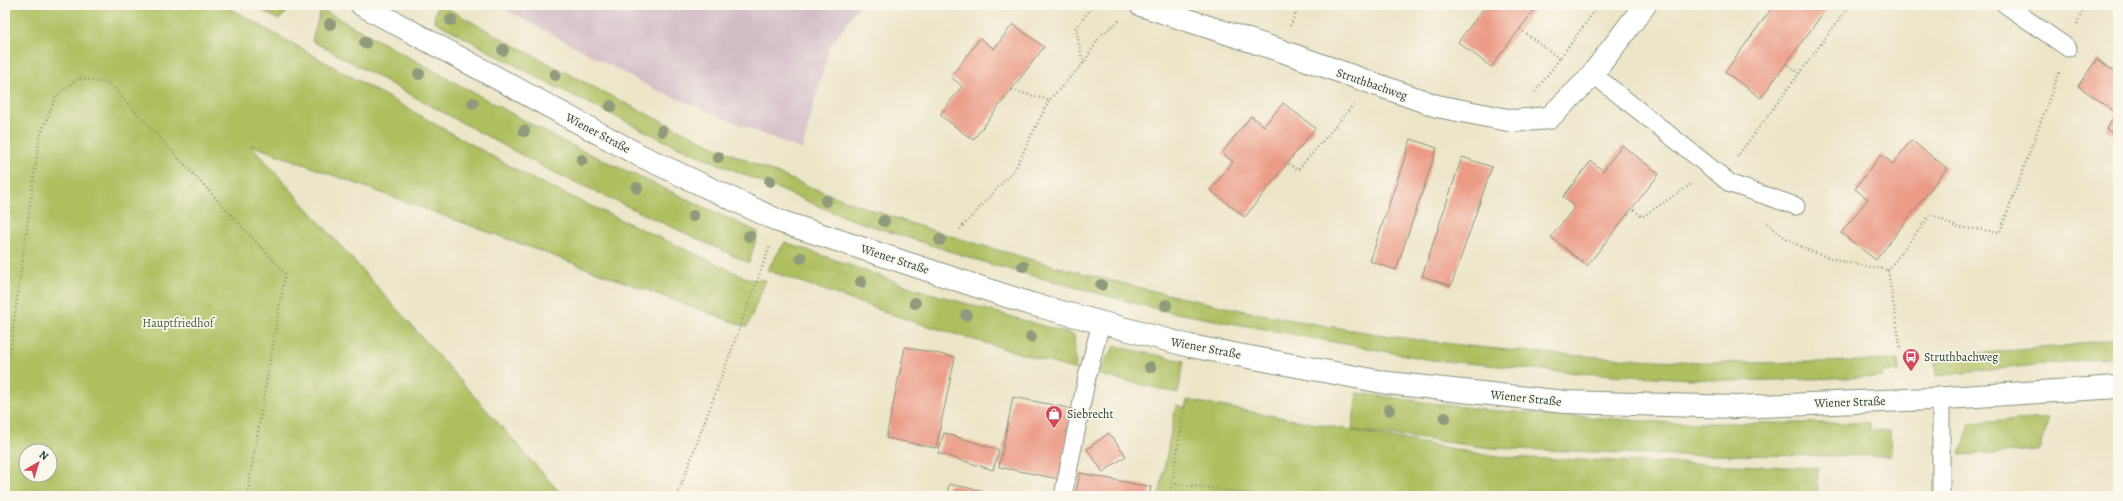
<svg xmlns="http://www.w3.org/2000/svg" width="2123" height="501" viewBox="0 0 2123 501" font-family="Alegreya,serif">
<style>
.industrial{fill:#d2bdc6}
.green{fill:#afbf61;stroke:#677e4a;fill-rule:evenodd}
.building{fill:#eb9b86}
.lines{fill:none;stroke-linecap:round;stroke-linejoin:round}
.lane-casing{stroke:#86917e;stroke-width:19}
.street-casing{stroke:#86917e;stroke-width:24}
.secondary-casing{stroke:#86917e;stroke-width:24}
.path{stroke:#86917e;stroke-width:2.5;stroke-dasharray:1 3;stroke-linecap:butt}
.lane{stroke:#fff;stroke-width:17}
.street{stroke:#fff;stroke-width:22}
.secondary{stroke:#fff;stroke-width:22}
.tree{fill:#909b7d}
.labels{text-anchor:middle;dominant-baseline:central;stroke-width:3.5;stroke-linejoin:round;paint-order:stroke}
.street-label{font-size:12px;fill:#1f3d34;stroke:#fbf7ec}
.park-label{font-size:12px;fill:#435e3f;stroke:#fbf7ec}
.poi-label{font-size:12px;fill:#1f3d34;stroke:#fbf7ec;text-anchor:start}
</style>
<rect width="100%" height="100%" fill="#fbf7ec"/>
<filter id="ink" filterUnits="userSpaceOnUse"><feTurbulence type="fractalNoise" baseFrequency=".025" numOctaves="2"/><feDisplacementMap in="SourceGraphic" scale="8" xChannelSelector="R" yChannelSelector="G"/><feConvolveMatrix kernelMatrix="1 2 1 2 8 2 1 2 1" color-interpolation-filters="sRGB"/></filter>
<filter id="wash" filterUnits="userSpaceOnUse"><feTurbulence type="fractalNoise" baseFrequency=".012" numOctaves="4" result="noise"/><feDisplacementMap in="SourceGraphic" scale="16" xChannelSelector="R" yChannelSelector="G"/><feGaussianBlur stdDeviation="0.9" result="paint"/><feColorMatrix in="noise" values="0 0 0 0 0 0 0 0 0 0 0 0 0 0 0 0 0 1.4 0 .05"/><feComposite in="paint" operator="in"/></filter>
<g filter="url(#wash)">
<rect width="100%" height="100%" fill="#ede5c8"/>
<path class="industrial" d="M497,5H859L829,48L802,150L656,90Z"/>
<g class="green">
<path d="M5,5H224L531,178L749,279L766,280L747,327L251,145L563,496H5ZM26,451H50V475H26Z"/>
<path d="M252,5H293L279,20Z"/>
<path d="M437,5H441C570,76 700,146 839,198C908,224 979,245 1051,265C1225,312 1404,345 1584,356C1635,359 1686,362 1737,363C1791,363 1844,361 1898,360L1899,371L1883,372L1882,377L1732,381L1577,373L1432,360L1160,310L993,265L847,218L667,142L538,78L434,21Z"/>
<path d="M321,9L560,140L758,232L749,263L547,169L312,41Z"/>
<path d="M785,242L916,289L1074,335L1076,370L911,321L767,270Z"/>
<path d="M2118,338V356L1936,376L1934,357L2065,346Z"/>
<path d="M1115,346L1184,361L1178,393L1095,374Z"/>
<path d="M1357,393L1486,410L1673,423H1870V430L1890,431L1891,456L1676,455L1491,448L1352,430Z"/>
<path d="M1187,400L1497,457L1818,468L1817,496H1159L1176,405L1185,408Z"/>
<path d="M2049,418L2039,450L1960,455L1970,423Z"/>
</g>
<g id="blocks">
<g class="building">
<path d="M1486,5H1538L1491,67L1458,42Z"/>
<path d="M1774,5H1829L1761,98L1725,72Z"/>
<path d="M1013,24L1044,47L973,140L940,115L962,86L951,77L980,38L994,49Z"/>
<path d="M2097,59L2118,74V137L2106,129L2117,113L2078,86Z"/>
<path d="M1283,103L1315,128L1245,217L1210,190L1233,162L1222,153L1251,116L1264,126Z"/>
<path d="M1411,139L1437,148L1396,270L1370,261Z"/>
<path d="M1911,140L1947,168L1876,260L1841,233L1868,199L1855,189L1881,154L1893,164Z"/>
<path d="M1622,145L1659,174L1587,266L1551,237L1575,207L1563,197L1591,161L1603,171Z"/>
<path d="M1462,157L1492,167L1451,286L1422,276Z"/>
<path d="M905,347L955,357L936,448L886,438Z"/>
<path d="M1013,397L1073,409L1059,479L999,467Z"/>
<path d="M944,433L999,450L993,470L938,453Z"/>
<path d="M1109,433L1126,456L1103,472L1087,449Z"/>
<path d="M1080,473L1151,487L1149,496H1075Z"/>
<path d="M949,484L983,491L982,496H947Z"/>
</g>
</g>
</g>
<g filter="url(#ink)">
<use href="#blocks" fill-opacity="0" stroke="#86917e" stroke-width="1"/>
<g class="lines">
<defs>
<g id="lane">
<path d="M2006,5L2068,48"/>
<path d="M1593,74L1731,184L1796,206"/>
<path d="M1941,398V496"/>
<path d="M1063,496L1087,377L1101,323"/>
</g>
<path id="street" d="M1141,5L1279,50L1437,106L1513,121L1549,118L1588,80L1645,5"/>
<path id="secondary" d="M362,5L639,155L779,221L1031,304L1190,346L1388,383L1565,402L1736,407L1931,399L2118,387"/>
</defs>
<use href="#lane" class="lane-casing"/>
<use href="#street" class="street-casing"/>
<use href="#secondary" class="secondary-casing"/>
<g class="path">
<path d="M1842,5L1847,9"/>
<path d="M2077,24L2085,5"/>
<path d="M1290,26L1300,5"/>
<path d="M1520,29L1560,59"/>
<path d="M1786,63L1799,73"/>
<path d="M1083,64L1101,35L1120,20"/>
<path d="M1012,90L1049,100"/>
<path d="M1535,92L1599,5"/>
<path d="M1737,157L1850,5"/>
<path d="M1289,164L1298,170L1354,104"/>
<path d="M1634,210L1642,217L1693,183"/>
<path d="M1768,223C1799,255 1846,263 1888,270L1901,350"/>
<path d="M960,229L1015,169L1049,100L1083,64L1076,28L1093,5"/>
<path d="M1888,270L1931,214L1956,227L2000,232L2060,70"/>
<path d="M5,388L39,139L56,96L79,78L110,84L285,273L247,496"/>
<path d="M1172,483L1269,496"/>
<path d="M677,496L770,246"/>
<path d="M1170,496L1184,408L1187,400"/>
</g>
<use href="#lane" class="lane"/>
<use href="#street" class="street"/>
<use href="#secondary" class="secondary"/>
</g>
<g class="tree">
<circle cx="451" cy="20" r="6"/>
<circle cx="330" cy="24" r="6"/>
<circle cx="365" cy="43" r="6"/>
<circle cx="503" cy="50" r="6"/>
<circle cx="419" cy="74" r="6"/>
<circle cx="555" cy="75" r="6"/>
<circle cx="473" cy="103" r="6"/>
<circle cx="611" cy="106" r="6"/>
<circle cx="524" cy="131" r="6"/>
<circle cx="662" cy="131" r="6"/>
<circle cx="718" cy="157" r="6"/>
<circle cx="582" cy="160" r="6"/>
<circle cx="770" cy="181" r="6"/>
<circle cx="637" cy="188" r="6"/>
<circle cx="826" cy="201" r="6"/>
<circle cx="693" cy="216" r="6"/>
<circle cx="884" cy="221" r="6"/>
<circle cx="749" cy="236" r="6"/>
<circle cx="940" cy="240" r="6"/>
<circle cx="801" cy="258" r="6"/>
<circle cx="1023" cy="266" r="6"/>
<circle cx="861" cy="282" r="6"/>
<circle cx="1101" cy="285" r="6"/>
<circle cx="915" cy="303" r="6"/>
<circle cx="1166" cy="305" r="6"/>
<circle cx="966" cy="315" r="6"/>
<circle cx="1031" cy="337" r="6"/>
<circle cx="1150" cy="367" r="6"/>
<circle cx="1389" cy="410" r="6"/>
<circle cx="1445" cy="418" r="6"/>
</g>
</g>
<defs>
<symbol id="bus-pin" viewBox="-11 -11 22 30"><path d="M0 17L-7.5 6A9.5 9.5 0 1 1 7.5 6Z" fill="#d1495b" stroke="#fbf7ec"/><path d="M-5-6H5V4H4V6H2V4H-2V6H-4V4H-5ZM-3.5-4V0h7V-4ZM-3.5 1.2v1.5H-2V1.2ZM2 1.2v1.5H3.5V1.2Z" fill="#fff"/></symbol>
<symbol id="shop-pin" viewBox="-11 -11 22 30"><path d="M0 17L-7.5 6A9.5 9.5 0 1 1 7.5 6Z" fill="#d1495b" stroke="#fbf7ec"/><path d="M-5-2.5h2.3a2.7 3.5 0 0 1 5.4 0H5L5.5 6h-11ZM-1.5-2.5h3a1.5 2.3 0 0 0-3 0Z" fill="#fff"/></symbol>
</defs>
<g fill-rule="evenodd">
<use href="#bus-pin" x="1901" y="347" width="20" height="27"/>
<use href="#shop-pin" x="1044" y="404" width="20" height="27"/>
</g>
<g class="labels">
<g class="street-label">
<text transform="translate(1372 84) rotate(19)">Struthbachweg</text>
<text transform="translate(598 133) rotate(28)">Wiener Straße</text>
<text transform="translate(895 259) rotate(18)">Wiener Straße</text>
<text transform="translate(1206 348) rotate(11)">Wiener Straße</text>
<text transform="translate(1526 398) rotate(6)">Wiener Straße</text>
<text transform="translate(1850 402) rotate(-2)">Wiener Straße</text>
</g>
<g class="park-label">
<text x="178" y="323">Hauptfriedhof</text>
</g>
<g class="poi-label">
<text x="1924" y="357">Struthbachweg</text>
<text x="1067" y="414">Siebrecht</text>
</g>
</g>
<rect width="2123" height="501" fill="none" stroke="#fbf7ec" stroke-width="20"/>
<g transform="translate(38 463) rotate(38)"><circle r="19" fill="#fbf7ec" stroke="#a3ada2"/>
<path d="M0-3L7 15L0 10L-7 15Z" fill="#d1495b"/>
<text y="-6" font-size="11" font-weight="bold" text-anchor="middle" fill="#1f3d34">N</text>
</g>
</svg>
